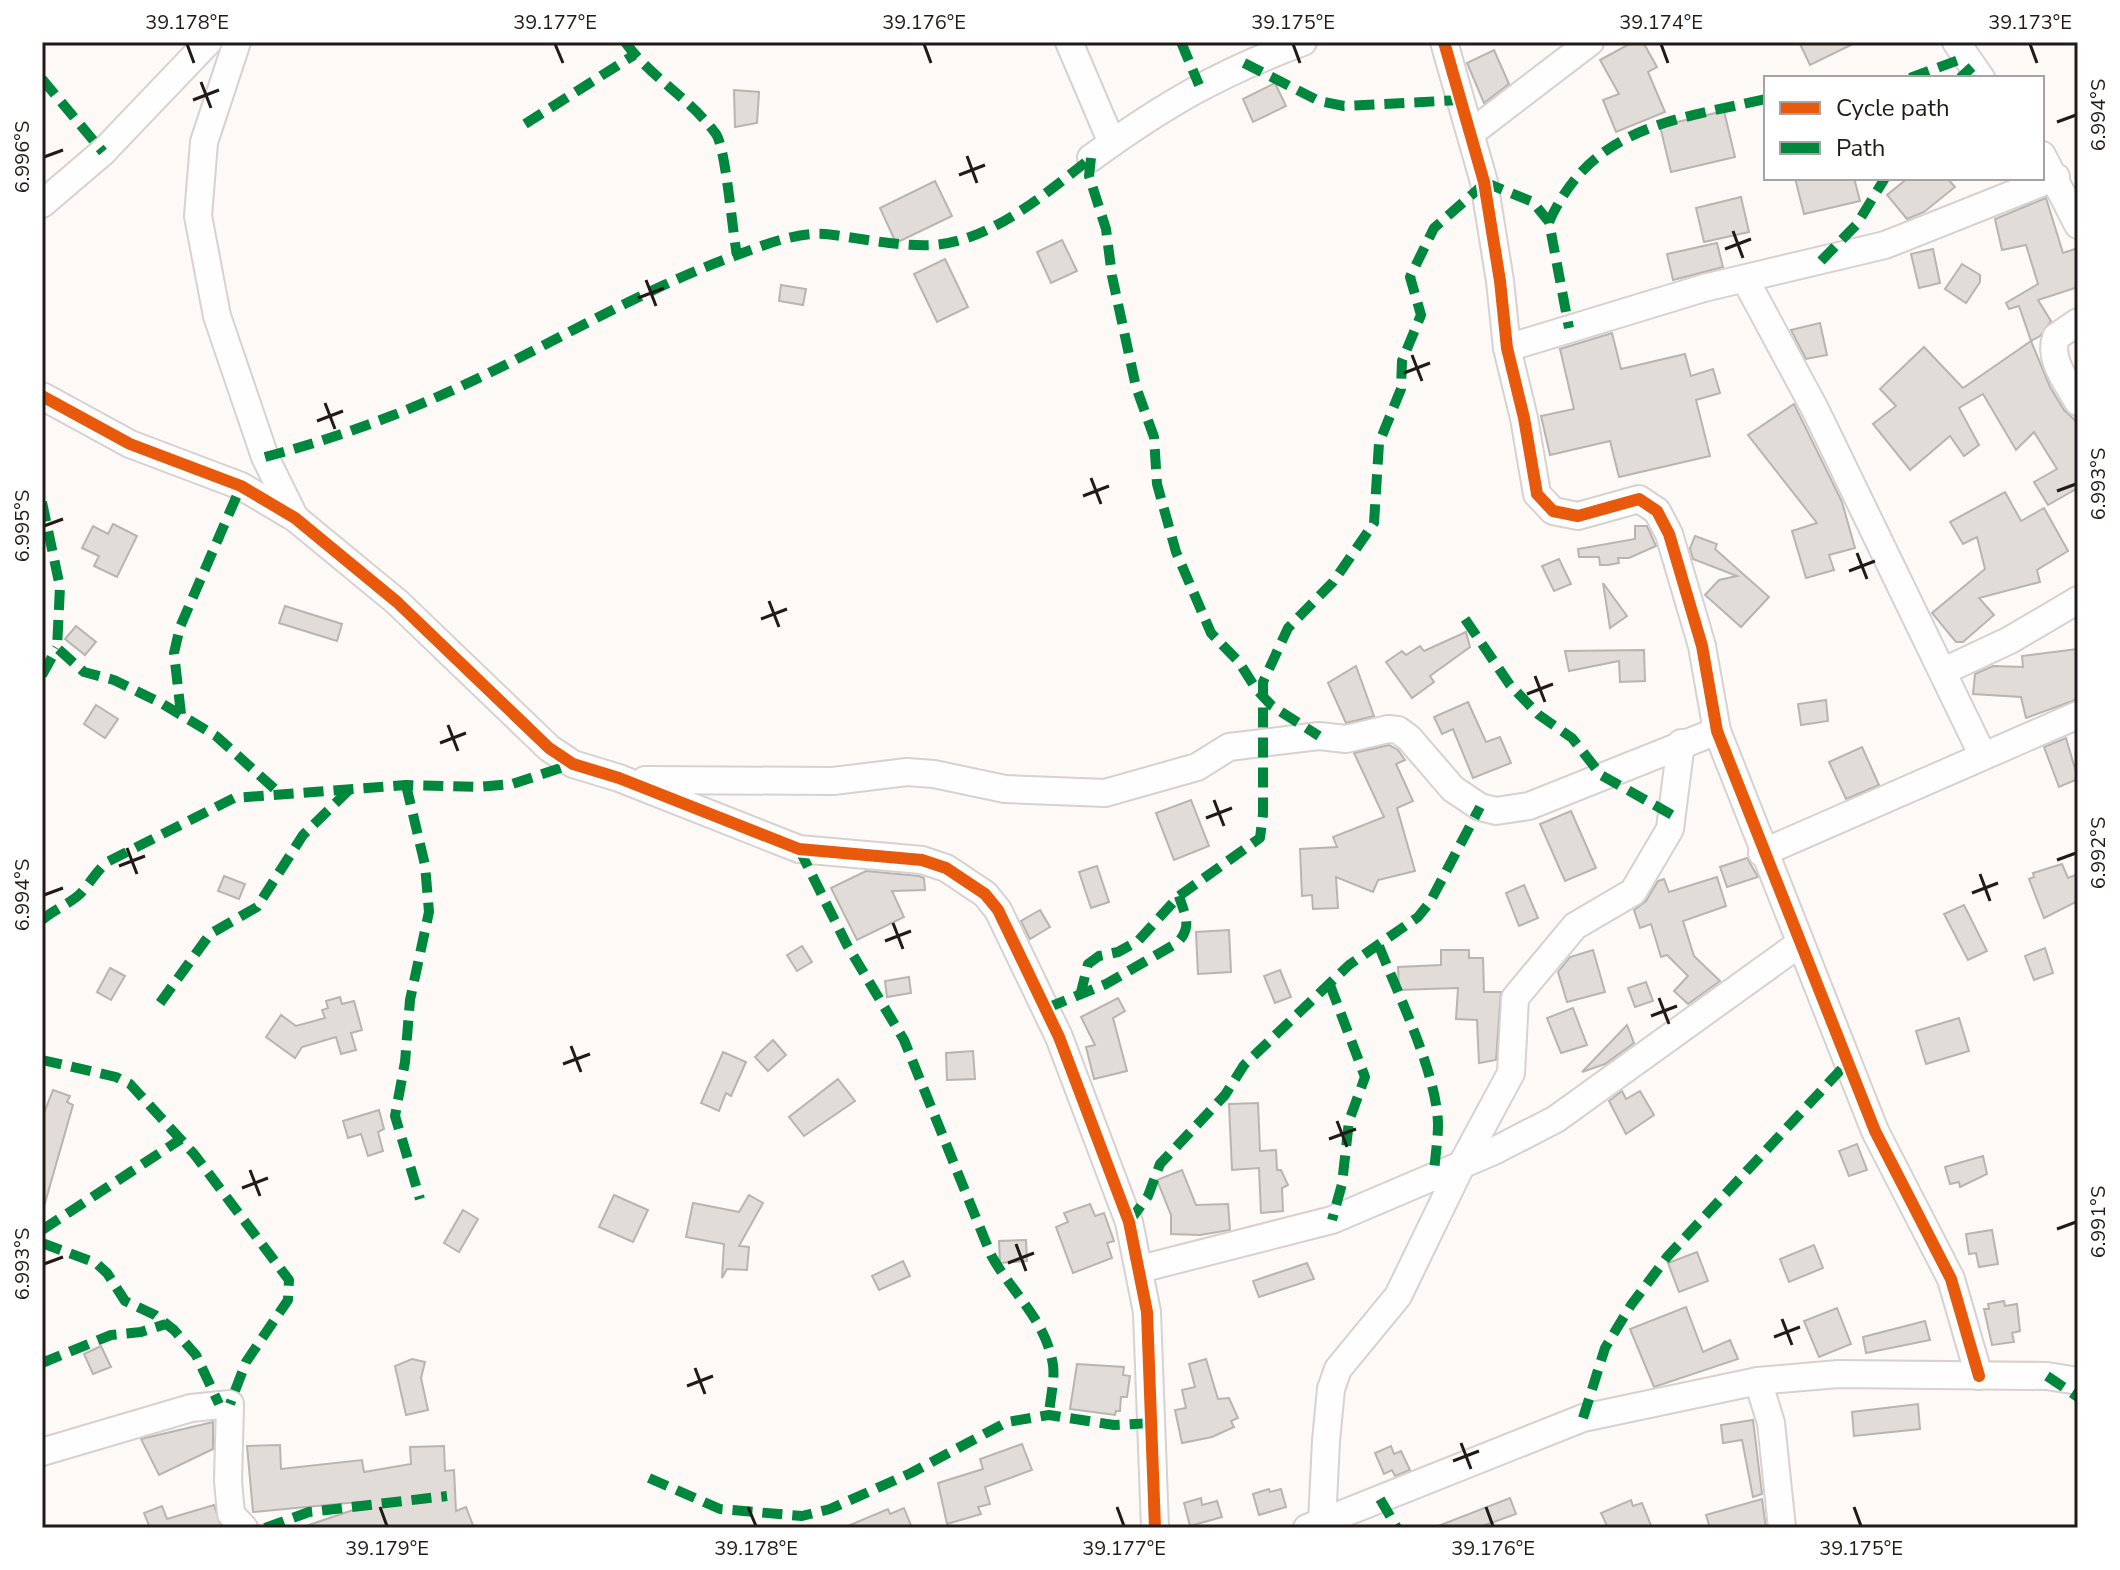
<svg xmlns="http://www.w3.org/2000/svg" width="2120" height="1570" viewBox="0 0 2120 1570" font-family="'Nunito Sans',sans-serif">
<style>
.building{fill:#e1dcd8;stroke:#b8b4b0;stroke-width:2}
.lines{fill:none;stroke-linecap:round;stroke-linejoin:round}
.minor-casing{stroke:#d7d1cf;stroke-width:30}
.minor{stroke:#fffefe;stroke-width:26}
.quiet{stroke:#00873e;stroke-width:10;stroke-dasharray:20 10;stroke-linecap:butt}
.cycleway-casing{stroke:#fff;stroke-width:17}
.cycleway{stroke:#e8590c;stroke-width:12}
.ticks{fill:none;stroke:#221a17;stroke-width:3}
.neatline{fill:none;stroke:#221a17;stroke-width:3}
.ticks-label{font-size:20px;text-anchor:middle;fill:#221a17}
</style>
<rect width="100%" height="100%" fill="#fcf9f7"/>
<g class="building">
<path d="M1633,42H1643L1657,67L1648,72L1665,112L1616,132L1603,100L1619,94L1600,60Z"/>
<path d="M1799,42H1857L1810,65Z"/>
<path d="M1494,50L1509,84L1484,103L1467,63Z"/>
<path d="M1275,83L1286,106L1253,122L1243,99Z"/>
<path d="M734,90L759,92L757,123L735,127Z"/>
<path d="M1724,111L1735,157L1671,172L1660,126Z"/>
<path d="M1795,178H1854L1860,201L1804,214Z"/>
<path d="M1908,178H1947L1955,187L1924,212L1907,219L1887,195Z"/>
<path d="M935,181L952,216L896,243L880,208Z"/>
<path d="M1741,197L1749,232L1704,242L1696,208Z"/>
<path d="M2046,198L2063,253L2078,248V287L2038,300L2051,321L2040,336L2031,341L2019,306L2009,309L2006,303L2038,284L2026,245L2002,250L1995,219Z"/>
<path d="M1062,240L1077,271L1051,283L1037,252Z"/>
<path d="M1717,243L1723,267L1673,280L1667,254Z"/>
<path d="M1933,249L1940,283L1919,288L1911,254Z"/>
<path d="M945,259L968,307L937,322L914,274Z"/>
<path d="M1962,264L1980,275V282L1966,303L1945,289Z"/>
<path d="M781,285L806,289L803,305L779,301Z"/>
<path d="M1820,323L1827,355L1806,359L1791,330Z"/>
<path d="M1612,333L1621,369L1685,354L1691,376L1713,369L1720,393L1696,400L1710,456L1619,477L1610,441L1550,455L1541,416L1574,409L1560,349Z"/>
<path d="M2031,341L2050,387L2064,410L2078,423V488L2048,505L2034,482L2057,469L2034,432L2016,450L1983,394L1959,408L1979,445L1964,456L1950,436L1910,470L1873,424L1896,406L1880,389L1924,347L1963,388Z"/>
<path d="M1794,404L1842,502L1855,548L1829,555L1834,570L1806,578L1792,531L1817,523L1748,435Z"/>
<path d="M2005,492L2021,521L2044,508L2068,551L2037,570L2040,582L1979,598L1994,615L1963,642H1956L1932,613L1985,569L1977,537L1963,544L1950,522Z"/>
<path d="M113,524L137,536L117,577L94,566L99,556L82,548L93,526L108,534Z"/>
<path d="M1635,526H1647L1656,546L1629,558H1618L1619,563L1608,565H1600L1599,557H1579L1578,549L1635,539Z"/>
<path d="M1695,536L1717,544L1715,549L1769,597L1741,627L1705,595L1719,580L1737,576L1693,559L1690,548Z"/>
<path d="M1559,559L1571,584L1554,591L1542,566Z"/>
<path d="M1603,583L1627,616L1610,628Z"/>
<path d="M285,606L342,624L337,641L279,623Z"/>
<path d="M76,626L96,642L85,655L65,639Z"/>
<path d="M1466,632L1470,647L1430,676L1434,682L1412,698L1386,662L1402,651L1406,655L1420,646L1424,651Z"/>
<path d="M2078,649V699L2026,718L2021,697L1973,694L1975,674L1993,666L2023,667L2022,656Z"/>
<path d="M1644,650L1645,681L1620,682L1619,661L1569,671L1565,651Z"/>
<path d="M1356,666L1374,716L1346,723L1328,683Z"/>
<path d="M1826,700L1828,721L1801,725L1798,704Z"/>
<path d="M1468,702L1486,742L1500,737L1511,763L1473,778L1453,729L1442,734L1434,717Z"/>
<path d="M96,705L118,719L105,738L84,724Z"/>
<path d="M2066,738L2078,779L2059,787L2044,747Z"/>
<path d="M1389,745L1398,750L1405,760L1396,764L1413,801L1397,808L1415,871L1378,880L1373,892L1336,877L1338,908L1313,909L1312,895L1302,896L1300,849L1337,847L1333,837L1384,817L1354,753Z"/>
<path d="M1862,747L1879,785L1846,799L1829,762Z"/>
<path d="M1191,800L1209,846L1174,860L1156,813Z"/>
<path d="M1571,811L1596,868L1565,881L1540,824Z"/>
<path d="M1747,858L1758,877L1727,887L1720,867Z"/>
<path d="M2062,864L2068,878L2078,874V901L2044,918L2029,879L2034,877L2033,873Z"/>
<path d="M1097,866L1109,902L1091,908L1079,872Z"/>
<path d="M866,871L919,876L924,878L925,890L892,891L904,917L857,940L831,888Z"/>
<path d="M224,876L245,884L239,899L218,891Z"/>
<path d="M1717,877L1726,906L1683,921L1694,956L1720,981L1688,1004L1674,991L1688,976L1667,955L1661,957L1651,924L1640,928L1634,910L1646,901L1658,881L1664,879L1669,892Z"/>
<path d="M1524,885L1538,918L1519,926L1506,893Z"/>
<path d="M1964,905L1987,951L1968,960L1944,914Z"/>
<path d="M1040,910L1050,927L1030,939L1021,921Z"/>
<path d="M1229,930L1231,972L1198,974L1196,932Z"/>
<path d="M802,946L812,962L797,971L787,955Z"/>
<path d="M2045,948L2053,973L2034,980L2025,956Z"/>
<path d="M1441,950H1469V958H1483L1484,992H1501L1496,1060L1479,1063L1477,1020L1456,1019L1458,988L1399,990L1398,967L1441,965Z"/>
<path d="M1593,950L1605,992L1567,1002L1558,972L1570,957Z"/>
<path d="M110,968L125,976L111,1000L97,992Z"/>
<path d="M1280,970L1291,997L1275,1003L1264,976Z"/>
<path d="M909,977L911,993L887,997L885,981Z"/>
<path d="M1646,982L1653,1001L1635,1007L1628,988Z"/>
<path d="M340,997L342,1004L354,1001L362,1030L351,1033L356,1050L341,1054L336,1037L302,1047L295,1058L266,1037L281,1015L296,1026L325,1018L322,1010L328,1008L326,1001Z"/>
<path d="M1118,998L1125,1011L1113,1018L1127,1071L1094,1079L1086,1047L1095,1045L1081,1017Z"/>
<path d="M1573,1008L1587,1045L1561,1053L1547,1018Z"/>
<path d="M1959,1018L1969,1051L1926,1064L1916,1031Z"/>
<path d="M1627,1025L1634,1043L1605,1064L1582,1072Z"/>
<path d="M773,1040L786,1055L768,1071L755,1057Z"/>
<path d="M973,1051L975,1079L947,1080L946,1053Z"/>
<path d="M723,1052L746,1062L731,1096L726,1093L719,1111L701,1103Z"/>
<path d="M838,1079L855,1101L804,1136L789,1117Z"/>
<path d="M53,1090L70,1096L67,1102L73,1105L45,1203L42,1202V1118Z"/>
<path d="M1622,1091L1626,1099L1640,1091L1654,1115L1626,1134L1609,1101Z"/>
<path d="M1258,1103L1260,1151L1276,1150L1277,1170H1281L1288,1185L1282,1188L1283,1211L1261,1213L1259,1168L1232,1170L1229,1104Z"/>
<path d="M379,1110L384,1129L378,1132L383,1151L368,1156L361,1134L348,1138L343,1121Z"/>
<path d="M1857,1144L1867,1170L1849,1176L1839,1151Z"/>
<path d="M1983,1156L1987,1174L1960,1187L1959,1182L1950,1184L1945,1167Z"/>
<path d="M1182,1170L1196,1205L1228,1204L1230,1230L1200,1235L1171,1234V1215L1157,1180Z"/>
<path d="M614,1195L648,1210L633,1242L599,1227Z"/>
<path d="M749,1195L763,1203L739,1246L749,1247L747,1270L727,1269L722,1278L724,1244L686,1237L693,1203L739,1212Z"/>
<path d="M1090,1204L1095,1216L1104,1213L1114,1241L1107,1243L1112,1258L1073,1273L1056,1227L1068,1222L1064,1213Z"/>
<path d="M463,1210L478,1219L459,1252L444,1243Z"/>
<path d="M1992,1230L1998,1264L1979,1267L1976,1253L1969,1254L1966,1234Z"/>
<path d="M1026,1240L1027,1261L1000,1263L999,1241Z"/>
<path d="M1814,1245L1823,1268L1789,1282L1780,1259Z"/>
<path d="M1697,1252L1708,1281L1679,1292L1668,1263Z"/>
<path d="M903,1261L910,1276L879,1290L872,1276Z"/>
<path d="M1307,1263L1314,1279L1259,1297L1253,1281Z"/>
<path d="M2004,1301L2005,1306L2017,1304L2020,1331L2012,1333L2014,1342L1992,1345L1984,1309H1989L1988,1304Z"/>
<path d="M1686,1307L1703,1352L1730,1340L1738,1359L1654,1387L1630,1329Z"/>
<path d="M1837,1308L1851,1344L1819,1357L1804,1321Z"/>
<path d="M1925,1321L1930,1340L1866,1353L1863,1337Z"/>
<path d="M101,1346L111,1367L93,1374L84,1354Z"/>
<path d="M412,1359L425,1362L421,1378L428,1410L406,1415L395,1366Z"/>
<path d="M1206,1359L1218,1399L1229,1398L1238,1418L1231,1421L1234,1427L1212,1437L1182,1443L1175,1410L1186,1408L1182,1390L1195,1387L1189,1364Z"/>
<path d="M1077,1364L1124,1367L1123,1375L1130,1376L1127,1397H1121L1120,1411H1116L1115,1415L1070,1409Z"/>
<path d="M1918,1404L1920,1429L1854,1436L1852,1412Z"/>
<path d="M1753,1420L1762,1494L1753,1497L1742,1440L1723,1443L1721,1425Z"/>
<path d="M213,1422V1449L159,1475L141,1439Z"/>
<path d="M1022,1444L1032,1470L985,1487L990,1504L978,1507L981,1514L947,1524L938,1483L983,1469L980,1459Z"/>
<path d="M280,1445L281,1469L362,1460L364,1472L411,1464L410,1447L444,1446L445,1471L454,1470L456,1511L466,1507L474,1528H310L309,1525L359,1508L358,1502L253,1512L247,1446Z"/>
<path d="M1391,1446L1394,1454L1401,1451L1410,1470L1395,1476L1392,1470L1384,1474L1375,1453Z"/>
<path d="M1269,1489L1270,1492L1281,1489L1286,1507L1259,1515L1253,1494Z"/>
<path d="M1201,1498L1202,1505L1217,1501L1222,1517L1190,1526L1184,1503Z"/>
<path d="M1510,1498L1516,1514L1477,1528H1433Z"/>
<path d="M1762,1499L1766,1528H1710L1706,1515Z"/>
<path d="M1631,1500L1633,1506L1642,1503L1652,1528H1608L1601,1513Z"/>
<path d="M214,1505L222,1528H150L144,1513L162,1506L167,1519Z"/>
<path d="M904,1508L912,1528H843L888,1509L890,1514Z"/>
</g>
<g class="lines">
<defs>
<g id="minor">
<path d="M237,42L204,142L198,216L217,316L265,457L295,518"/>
<path d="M1069,42L1112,143"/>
<path d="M1444,42L1484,182L1500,281L1507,348L1524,418L1537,494L1553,511L1578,516L1639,499L1657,511L1669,534L1702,646L1717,731L1875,1131L1951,1279L1979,1376"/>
<path d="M1956,42L1981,78"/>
<path d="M1471,133L1590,42"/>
<path d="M2042,155L2078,225"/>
<path d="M1091,158C1164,105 1219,73 1303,42"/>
<path d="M42,204L103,152L208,42"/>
<path d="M1745,279L1815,409L1982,754"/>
<path d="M2078,322L2056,337C2048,360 2067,382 2078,402"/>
<path d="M1507,348L1704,288L1885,245L2056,177"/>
<path d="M42,396L130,444L241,486L295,518L397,602L549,748L573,764L619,778L799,849L922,860L946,868L985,894L998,910L1059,1037L1129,1222L1147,1312L1155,1528"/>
<path d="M1944,671L2010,640L2078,600"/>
<path d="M645,780L833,781L907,772L934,774L1005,789L1105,793L1197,767L1229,747L1319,736L1346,739L1388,729L1398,730L1409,738L1453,789L1480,807L1496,811L1529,806L1717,731"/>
<path d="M1762,853L2078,715"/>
<path d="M1140,1269L1332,1220L1494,1151L1556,1119L1799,944"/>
<path d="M1758,1381L1771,1423L1782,1528"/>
<path d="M42,1452L191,1408L230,1404L228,1481L231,1514L244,1528"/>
<path d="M1322,1523L1326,1441L1331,1389L1338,1369L1398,1296L1461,1166L1511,1073L1515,998L1575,926L1633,892L1670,829L1681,743"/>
<path d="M1307,1528L1583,1418L1758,1381L1838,1374L2047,1376L2078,1381"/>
</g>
</defs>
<use href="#minor" class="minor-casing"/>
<use href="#minor" class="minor"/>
<g class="quiet">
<path d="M625,42C650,77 691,99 716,134C726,149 732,230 737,255"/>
<path d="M1181,42L1199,85"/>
<path d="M1244,63L1319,101L1344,106L1461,100"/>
<path d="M1910,78L1964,58"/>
<path d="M1960,78L1972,67"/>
<path d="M42,79L103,152"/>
<path d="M525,124L634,55"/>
<path d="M1091,158L1089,176L1106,229L1112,276L1136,387L1154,437L1157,484L1176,552L1211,633L1239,662L1256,689L1272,706L1319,736"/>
<path d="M1484,182L1533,202L1549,222L1569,328"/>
<path d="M1549,222C1592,126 1674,120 1766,99"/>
<path d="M1821,261L1857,224L1885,178"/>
<path d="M265,457C352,434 433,402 513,361C588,323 659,283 737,255C764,245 796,232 825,234C862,238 897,247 934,245C993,240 1046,193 1091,158"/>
<path d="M42,502L60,587L57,648L84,672L114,680L161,703L216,736L278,792"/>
<path d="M1465,619L1510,685L1539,715L1572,738L1601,775L1674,816"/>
<path d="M42,675L57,648"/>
<path d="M181,714L174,653L180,627L241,486"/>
<path d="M406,785L425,865L429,912L410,1000L405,1062L395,1116L420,1199"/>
<path d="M799,849L847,945L904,1040L991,1255C1012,1293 1046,1320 1053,1365C1055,1380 1050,1399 1049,1415"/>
<path d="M42,920C53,910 71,903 81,893C90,883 96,872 107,862L234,798L406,785L478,787L512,784L573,764"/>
<path d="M1379,946C1398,994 1437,1074 1438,1124C1438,1140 1435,1157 1434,1174"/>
<path d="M1330,985L1365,1077L1349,1121L1342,1184L1332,1220"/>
<path d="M1080,996L1088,964L1099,956L1118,952L1138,941L1179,896L1260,838L1263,814V682L1288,628L1333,582L1374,523L1379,443L1401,389L1402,361L1421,315L1410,277L1434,228L1484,184"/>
<path d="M160,1003L210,934L257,907L303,835L349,790"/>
<path d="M1047,1008L1106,984L1177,943C1193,927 1185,916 1179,896"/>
<path d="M42,1060L116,1077L130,1084L194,1154L289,1280L288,1300L246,1362L230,1404"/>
<path d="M1129,1222L1148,1196L1160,1164L1225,1095L1244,1065L1349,965L1418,917L1430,902L1480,807"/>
<path d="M42,1230L181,1139"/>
<path d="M42,1243L96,1263L107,1273L125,1301L155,1315L174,1330L196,1355L219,1404"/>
<path d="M42,1363L111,1335L141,1332L166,1324"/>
<path d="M2047,1376L2078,1397"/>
<path d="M1583,1418L1605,1348L1631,1305L1667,1257L1847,1063"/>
<path d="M649,1478L720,1509L802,1516L830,1509L911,1473L1007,1422L1049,1415L1114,1425L1152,1423"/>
<path d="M1380,1499L1397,1528"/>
<path d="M265,1528L309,1512L447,1496"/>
</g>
<defs>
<g id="cycleway">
<path d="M1444,42L1484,182L1500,281L1507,348L1524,418L1537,494L1553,511L1578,516L1639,499L1657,511L1669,534L1702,646L1717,731L1875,1131L1951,1279L1979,1376"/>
<path d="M42,396L130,444L241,486L295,518L397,602L549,748L573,764L619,778L799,849L922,860L946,868L985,894L998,910L1059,1037L1129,1222L1147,1312L1155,1528"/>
</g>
</defs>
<use href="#cycleway" class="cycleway-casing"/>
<use href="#cycleway" class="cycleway"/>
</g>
<path class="ticks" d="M187,44L194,63M555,44L563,63M924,44L931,63M1293,44L1300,63M1661,44L1668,63M2030,44L2037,63M201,82L211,108M193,100L219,90M2057,122L2076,115M967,156L977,183M44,157L63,150M959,175L985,165M1733,231L1743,258M1725,249L1751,239M646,280L656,306M638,298L664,288M1412,355L1422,381M1404,373L1430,363M325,403L335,429M317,421L343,411M1091,478L1101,504M2057,491L2076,484M1083,496L1109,486M44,526L63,519M1857,553L1867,579M1849,571L1875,561M769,601L779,627M761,619L787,609M1535,676L1545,702M1527,694L1553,684M448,725L458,751M440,743L466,733M1214,800L1224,826M1206,818L1232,808M127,848L137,874M2057,860L2076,853M119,866L145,856M1980,874L1990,901M1972,893L1998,883M44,895L63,888M893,923L903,949M885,941L911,931M1659,998L1669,1024M1651,1016L1677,1006M571,1046L581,1072M563,1064L590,1054M1337,1121L1347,1147M1329,1139L1356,1129M250,1170L260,1196M242,1188L268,1178M2057,1229L2076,1222M1016,1244L1026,1271M1008,1263L1034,1253M44,1264L63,1257M1782,1319L1792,1345M1774,1337L1800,1327M695,1368L705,1394M687,1386L713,1376M1461,1443L1471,1469M1453,1461L1479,1451M380,1507L387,1526M748,1507L756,1526M1117,1507L1124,1526M1486,1507L1493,1526M1854,1507L1861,1526"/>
<rect width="2120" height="1570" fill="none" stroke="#ffffff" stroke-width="88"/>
<rect x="1764" y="76" width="280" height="104" fill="#ffffff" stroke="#a7a3a2" stroke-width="2"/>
<rect x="1780" y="102" width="40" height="12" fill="#e8590c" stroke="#a7a3a2" stroke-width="2"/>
<text x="1836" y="116" font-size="24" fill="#221a17">Cycle path</text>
<rect x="1780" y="142" width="40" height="12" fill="#00873e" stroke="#a7a3a2" stroke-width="2"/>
<text x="1836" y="156" font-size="24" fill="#221a17">Path</text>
<rect x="44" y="44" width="2032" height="1482" class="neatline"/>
<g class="ticks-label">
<text x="187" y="29">39.178°E</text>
<text x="555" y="29">39.177°E</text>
<text x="924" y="29">39.176°E</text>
<text x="1293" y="29">39.175°E</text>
<text x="1661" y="29">39.174°E</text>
<text x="2030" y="29">39.173°E</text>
<text transform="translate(2098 115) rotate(-90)" y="7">6.994°S</text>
<text transform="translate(22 157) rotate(-90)" y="7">6.996°S</text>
<text transform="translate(2098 484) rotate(-90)" y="7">6.993°S</text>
<text transform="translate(22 526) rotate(-90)" y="7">6.995°S</text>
<text transform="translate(2098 853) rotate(-90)" y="7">6.992°S</text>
<text transform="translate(22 895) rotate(-90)" y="7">6.994°S</text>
<text transform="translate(2098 1222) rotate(-90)" y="7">6.991°S</text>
<text transform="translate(22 1264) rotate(-90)" y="7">6.993°S</text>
<text x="387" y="1555">39.179°E</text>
<text x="756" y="1555">39.178°E</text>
<text x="1124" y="1555">39.177°E</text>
<text x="1493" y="1555">39.176°E</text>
<text x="1861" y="1555">39.175°E</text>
</g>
</svg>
